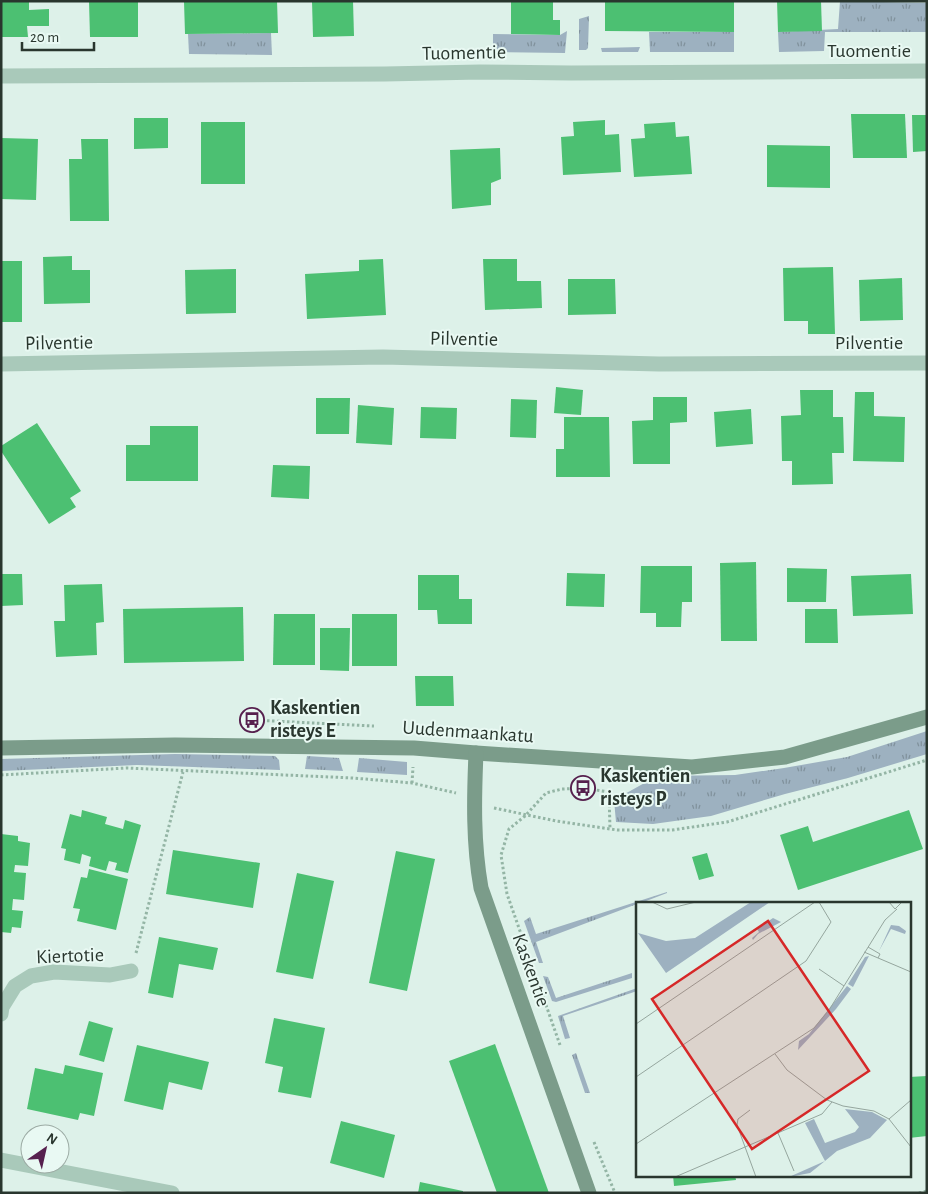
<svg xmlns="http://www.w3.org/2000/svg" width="928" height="1194" viewBox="0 0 928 1194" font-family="'Alegreya Sans',sans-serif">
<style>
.grass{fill:url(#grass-tufts)}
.building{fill:#4cc072}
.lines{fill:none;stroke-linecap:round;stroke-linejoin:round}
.path{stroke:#94b5a5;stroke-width:3;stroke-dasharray:2.5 2.5;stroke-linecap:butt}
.street{stroke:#a9c9ba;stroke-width:15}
.secondary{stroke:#7b9c8a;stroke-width:15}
.labels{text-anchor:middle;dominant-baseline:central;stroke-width:4;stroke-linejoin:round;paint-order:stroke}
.street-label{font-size:20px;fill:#29362e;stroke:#e9f9f3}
.poi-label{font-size:20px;font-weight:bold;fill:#29362e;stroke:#e9f9f3;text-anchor:start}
.inset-road{fill:none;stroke:#95a69e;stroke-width:1}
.view{fill:#d62828;fill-opacity:0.15;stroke:#d62828;stroke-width:2.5}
.inset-edge{fill:none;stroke:#29362e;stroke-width:2.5}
</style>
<defs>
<pattern id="grass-tufts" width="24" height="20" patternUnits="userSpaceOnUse" patternTransform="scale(1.25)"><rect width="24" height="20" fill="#9db1c0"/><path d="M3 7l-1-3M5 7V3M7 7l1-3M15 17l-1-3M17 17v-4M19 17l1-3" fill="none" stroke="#80919c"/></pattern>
</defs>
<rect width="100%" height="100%" fill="#ddf1e9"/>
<g class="grass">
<path d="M840,1L927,3V32H825L824,51L779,52L778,32L838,29Z"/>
<path d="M589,16L588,48L586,50H579V19Z"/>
<path d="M567,31L565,53L493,52V34L560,35Z"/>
<path d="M649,32H734V52H650Z"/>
<path d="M271,33L272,55L189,54L188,34Z"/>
<path d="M640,47L638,52H602L601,48Z"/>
<path d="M927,731V754L848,778L785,794L711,816L653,824L616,822L614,800L657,776L735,775L784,768L847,757Z"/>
<path d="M175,754L275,756L279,760L280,770L137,765L1,771V759Z"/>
<path d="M307,756L339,758L343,771L305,769Z"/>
<path d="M359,758L407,762V775L357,772Z"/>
<path d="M667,892V893L641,903H637V904L536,942L543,963H539L524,921L530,917L536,934Z"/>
<path d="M632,973V978L556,1002L552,1001L543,976L548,977L556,998Z"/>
<path d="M637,988V991L563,1016L570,1038L565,1039L558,1016Z"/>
<path d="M576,1053L590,1093H585L572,1055Z"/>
</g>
<g class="building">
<path d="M1,1L29,2V10L49,9V26H27L28,37H1Z"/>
<path d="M89,1H138V37H90Z"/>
<path d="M184,1H277L278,33L185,34Z"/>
<path d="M312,1H353L354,36L313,37Z"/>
<path d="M511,1H553V20H560V35L511,34Z"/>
<path d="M605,1H734V32L605,31Z"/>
<path d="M777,1H821L822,31L778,32Z"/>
<path d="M851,114H905L907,158H853Z"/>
<path d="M912,115H927V151L913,152Z"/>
<path d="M134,118H168V148L134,149Z"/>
<path d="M605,120V135L619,134L621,172L563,175L561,137L574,136L573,122Z"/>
<rect x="201" y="122" width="44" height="62"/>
<path d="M675,122L676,137L689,136L692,174L634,177L631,139L645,138L644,124Z"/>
<path d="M1,138L38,139L36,200L1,199Z"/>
<path d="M81,139H108L109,221H70L69,159H82Z"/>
<path d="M767,145L830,146V188L767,187Z"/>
<path d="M500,148L501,179L491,183V205L452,209L450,150Z"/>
<path d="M72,256V270H90V303L44,304L43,257Z"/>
<path d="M383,259L386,315L307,319L305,274L359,271V260Z"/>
<path d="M483,259H517V281H541L542,308L485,310Z"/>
<rect x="1" y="261" width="21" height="61"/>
<path d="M833,267L835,334H808V321H784L783,268Z"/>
<path d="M236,269V313L186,314L185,270Z"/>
<path d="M902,278L903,320L860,321L859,280Z"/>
<path d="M568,279H615L616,314L568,315Z"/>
<path d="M556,387L583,390L581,415L554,413Z"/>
<path d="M800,390H833V417H843L844,453H832L833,484L792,485V461H782L781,416L801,415Z"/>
<path d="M855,392H874V416L905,417L904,462L853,461Z"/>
<path d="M653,397H687V422L670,423V464H633L632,421L653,420Z"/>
<path d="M316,398H350L349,434H316Z"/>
<path d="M511,399L537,400L536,438L510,437Z"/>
<path d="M358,405L394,408L392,445L356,443Z"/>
<path d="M421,407L457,408L456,439L420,438Z"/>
<path d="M751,409L753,444L716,447L714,412Z"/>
<path d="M564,417H609L610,477H556V449H564Z"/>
<path d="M37,423L81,491L70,498L76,507L49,524L1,451V446Z"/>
<path d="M150,426H198V481H126V445H150Z"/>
<path d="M273,465L310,466L309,499L271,497Z"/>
<path d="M756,562L757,641H721L720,563Z"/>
<path d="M641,566H692V602H682L681,627H656V613H640Z"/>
<path d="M787,568L827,569L826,602H787Z"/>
<path d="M567,573L605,574L604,607L566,606Z"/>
<path d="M1,574H22L23,605L1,606Z"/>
<path d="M911,574L913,614L853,616L851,576Z"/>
<path d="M418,575H459V599H472V624H438L437,610H418Z"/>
<path d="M102,584L104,622L96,623L97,655L56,657L54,621H65L64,585Z"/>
<path d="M243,607L244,661L124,663L123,609Z"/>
<path d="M805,609H837L838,643H805Z"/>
<path d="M274,614H315V665H273Z"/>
<rect x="352" y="614" width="45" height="52"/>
<path d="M320,628H350L349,671L320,670Z"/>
<path d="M415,676H453L454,706H416Z"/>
<path d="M248,712L260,713V718H247Z"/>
<rect x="575" y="791" width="13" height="5"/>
<path d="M82,810L107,817L105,824L123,829L125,820L141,825L128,873L115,870L117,863L109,861L106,871L89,866L91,857L82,854L80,864L64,860L66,849L61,848L70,814L81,817Z"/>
<path d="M909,810L923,849L798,890L780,835L808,826L813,842Z"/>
<path d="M1,834L18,836V841L30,843L28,866L15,865L14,872L26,873L24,900L13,899L12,910L23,911L21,928L12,927L11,933L1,932Z"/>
<path d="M173,850L260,863L253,908L166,894Z"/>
<path d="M396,851L435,859L407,991L369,983Z"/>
<path d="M707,853L714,876L699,880L692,857Z"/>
<path d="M89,869L128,879L116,930L77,921L80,909L73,908L81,877L87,878Z"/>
<path d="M297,873L334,881L313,979L276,972Z"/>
<path d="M159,937L218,948L213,970L179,964L173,998L148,993Z"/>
<path d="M274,1018L325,1028L311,1098L278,1092L283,1067L265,1063Z"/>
<path d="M89,1021L113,1028L104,1062L79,1055Z"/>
<path d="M495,1044L549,1193H497L449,1061Z"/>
<path d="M137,1045L209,1062L202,1090L169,1082L163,1110L124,1101Z"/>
<path d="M65,1065L103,1073L94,1116L80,1113L78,1120L27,1109L35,1068L63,1074Z"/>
<path d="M927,1076V1136L909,1138V1077Z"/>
<path d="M341,1121L395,1135L384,1178L330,1163Z"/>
<path d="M673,1175H735L736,1180L674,1186Z"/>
<path d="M420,1182L463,1191V1193H418Z"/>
</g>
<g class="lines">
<g class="path">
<path d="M252,720L374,726"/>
<path d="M1,775L127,768L353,778L412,783L456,793"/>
<path d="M412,783L413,767"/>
<path d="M494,808L556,821L617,830H672L727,822L927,760"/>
<path d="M136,953L183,772"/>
<path d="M560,1045L507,894L501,855L509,829L525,816L546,793L562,789L583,788L609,792L610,829"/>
<path d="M594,1142L615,1193"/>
<path d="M919,1193L927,1191"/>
</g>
<g class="street">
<path d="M1,76L385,74L480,72L571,73L927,71"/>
<path d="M1,364L383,357L659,364L927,363"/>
<path d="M1,1014L2,1007L15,986L31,976L54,972L110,975L131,971"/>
<path d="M1,1160L172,1193"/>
</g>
<g class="secondary">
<path d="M1,748L175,745L414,748L476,753L692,767L785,757L927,717"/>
<path d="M476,753C474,798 473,843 481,888L589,1193"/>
</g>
</g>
<defs>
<symbol id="bus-ring" viewBox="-11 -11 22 22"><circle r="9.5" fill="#e9f9f3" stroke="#56204e" stroke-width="1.5"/><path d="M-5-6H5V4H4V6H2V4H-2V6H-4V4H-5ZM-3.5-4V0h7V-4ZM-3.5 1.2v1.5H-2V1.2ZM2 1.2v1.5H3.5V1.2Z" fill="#56204e"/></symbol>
</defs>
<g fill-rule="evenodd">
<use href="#bus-ring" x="238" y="706" width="28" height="28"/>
<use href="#bus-ring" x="569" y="774" width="28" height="28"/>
</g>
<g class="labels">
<g class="street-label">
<text x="869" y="51">Tuomentie</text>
<text transform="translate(464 53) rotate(-1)">Tuomentie</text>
<text transform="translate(464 339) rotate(1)">Pilventie</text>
<text transform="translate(59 343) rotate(-1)">Pilventie</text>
<text x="869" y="343">Pilventie</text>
<text transform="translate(468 732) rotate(4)">Uudenmaankatu</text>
<text transform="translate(70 956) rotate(-2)">Kiertotie</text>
<text transform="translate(531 970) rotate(70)">Kaskentie</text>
</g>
<g class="poi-label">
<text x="270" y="708">Kaskentien<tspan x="270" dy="23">risteys E</tspan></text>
<text x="600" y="776">Kaskentien<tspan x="600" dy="23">risteys P</tspan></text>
</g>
</g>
<g transform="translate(636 902)">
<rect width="275" height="275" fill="#ddf1e9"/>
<path d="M137,16L145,20L122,32L117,38L116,36L123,30L121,27ZM255,23L263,24L270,29L269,32L255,27L243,49ZM233,54L217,85L212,82L229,55ZM211,84L215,87L200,107L162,148L163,139L173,132ZM189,259L174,271L153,275Z" fill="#9db1c0"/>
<path d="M115,0H134L30,71L2,31L30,39L59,36ZM209,207L236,210L251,218L234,236L201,249L189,259L169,221L178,217L189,241L219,230L223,225Z" fill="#9db1c0"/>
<path class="inset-road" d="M16,0L31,7L60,0M253,0L259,7L266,0M232,45L244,52L242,56M228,50L275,70M183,67L208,84M0,122L179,0M139,152L151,168L191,198L207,204L238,209L253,217L275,245M0,175L170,59L195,20L183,0M114,208L102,217L101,223L120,275M253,217L275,198M142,231L158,269M0,242L178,126L193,108L249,18L261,7M39,275L186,212L196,200"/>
<path class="view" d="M132,19L233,169L116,247L16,97Z"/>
<rect width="275" height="275" class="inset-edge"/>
</g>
<rect width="928" height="1194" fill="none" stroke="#29362e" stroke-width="5"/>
<g transform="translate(45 1149) rotate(34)"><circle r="24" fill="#e9f9f3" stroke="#9caba4"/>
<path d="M0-4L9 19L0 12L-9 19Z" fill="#56204e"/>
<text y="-8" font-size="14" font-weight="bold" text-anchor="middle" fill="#29362e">N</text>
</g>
<path d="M22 42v8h72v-8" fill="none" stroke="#29362e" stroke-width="2.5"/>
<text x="30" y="42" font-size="15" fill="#29362e" stroke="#e9f9f3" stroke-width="4" paint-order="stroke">20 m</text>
</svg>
